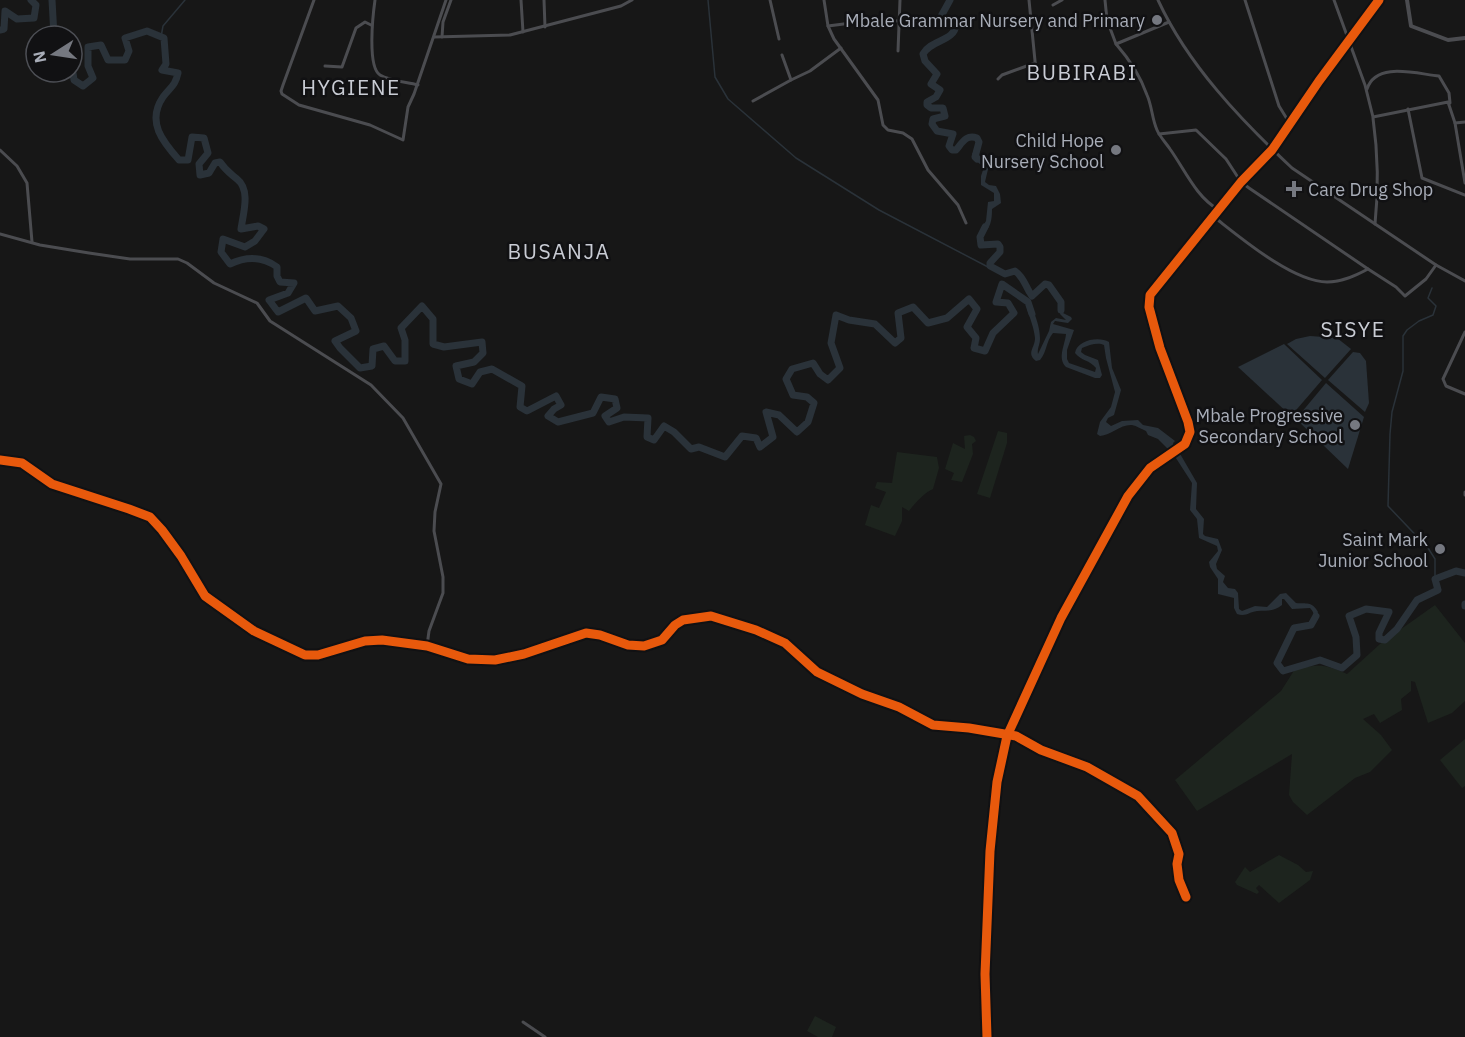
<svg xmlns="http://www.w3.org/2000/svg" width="1465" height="1037" viewBox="0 0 1465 1037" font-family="'IBM Plex Sans',sans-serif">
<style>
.green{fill:#1d241e}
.water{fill:#2a3239}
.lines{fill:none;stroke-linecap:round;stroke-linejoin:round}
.stream{stroke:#2a3239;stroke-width:1.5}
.river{stroke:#2a3239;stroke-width:7}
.minor{stroke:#4b4c50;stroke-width:3}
.tertiary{stroke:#4b4c50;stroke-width:4}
.cycleway-casing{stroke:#111113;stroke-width:13}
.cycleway{stroke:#e8590c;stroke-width:9}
.poi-dot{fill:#757880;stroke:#111113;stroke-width:2}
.labels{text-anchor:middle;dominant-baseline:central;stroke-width:5;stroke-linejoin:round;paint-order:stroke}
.poi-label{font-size:18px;fill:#a8adb8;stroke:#111113;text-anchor:end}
.quarter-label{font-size:21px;letter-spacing:1.5px;fill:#c9ccd4;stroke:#111113}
</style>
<rect width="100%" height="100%" fill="#171717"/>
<g class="green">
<path d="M998,431L1007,433V443L990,498L977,494Z"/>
<path d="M970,435L974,437L976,441L972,444L973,454L962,482L951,480L954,473L945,469L953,443L965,449L964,436Z"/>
<path d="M897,452L937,457L939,468L933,489C925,492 914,504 909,511L902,507V521L895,536L865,525L871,505L879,508L886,492L875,488L877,482L892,483Z"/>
<path d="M1435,605L1465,643V701L1452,713L1428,723L1415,682L1411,681V691L1401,699L1402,710L1380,723L1374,714L1363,719L1381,735L1392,750L1370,772L1355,778L1307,815L1293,802L1289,795L1292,754L1197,811L1175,780L1281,691L1295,669C1319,664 1325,664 1347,674L1380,644Z"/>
<path d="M1465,739V786L1462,788L1440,760Z"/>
<path d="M1279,855L1298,865L1306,872L1313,871L1310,880L1279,903L1259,885L1256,888L1259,892L1257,894L1237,885L1235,882L1245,867L1250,872Z"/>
<path d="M815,1016L836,1027L832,1037H818L807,1031Z"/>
</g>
<g class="water">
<path d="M974,151H979L978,154L989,165L985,182L989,185L996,186L1000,194L1001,203L992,209C992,219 991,230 981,234L979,233L986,221L988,202L994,201V193L981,185V176L984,167L976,161L972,154Z"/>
<path d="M1061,302L1063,313L1071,317L1072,319L1068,323L1055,321L1053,324L1074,330L1067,350V359L1069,363L1095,372L1096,368C1090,360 1081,361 1075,353C1077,340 1099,336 1109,342L1112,368L1121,390L1114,415L1108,418L1106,422L1111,426L1122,421L1138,420L1143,425L1158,428L1175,441L1173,443L1175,450L1171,452L1158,439L1148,435L1146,431C1141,429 1137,426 1132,425C1121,424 1111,435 1100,436L1097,434L1100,422L1111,407L1115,392L1106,358L1104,345C1098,342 1089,345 1082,348L1081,352L1085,355L1098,360L1102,375L1100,378H1095L1066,367C1057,358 1065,345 1066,334L1053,333C1046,341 1047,352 1040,360L1036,361C1026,353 1035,348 1035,338C1034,328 1030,318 1027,309L1032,308C1036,317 1040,328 1040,339C1040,345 1037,348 1038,354L1049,331L1051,322L1056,318L1066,320L1060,314Z"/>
<path d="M1310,336L1337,338L1351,349L1325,378L1287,344L1296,339Z"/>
<path d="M1284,344L1322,380L1291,416L1238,367Z"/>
<path d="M1353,352L1360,353L1366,361L1369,403L1365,412L1328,380Z"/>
<path d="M1326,383L1364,417L1348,469L1296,419Z"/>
<path d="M1179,452L1197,483L1196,509L1204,519L1203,534L1205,536L1218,539L1222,550L1216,564L1217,569L1225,576L1223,582L1228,588L1235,589L1238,593L1239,609L1242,611L1255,606L1267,607L1280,594L1286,593L1296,603C1306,604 1312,601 1318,612L1314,624L1312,622C1314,616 1315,613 1310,608L1292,609L1284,599H1282V605C1273,612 1267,610 1257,611C1249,612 1246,617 1237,614L1234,608V598L1218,594V579L1210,567L1209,562L1218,551L1217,546L1199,538L1197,519L1190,510L1192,483L1174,455Z"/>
</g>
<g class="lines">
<g class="stream">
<path d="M708,0L715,77L728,99L796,158L879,210L988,267L990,266"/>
<path d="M161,37L163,26L185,0"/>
<path d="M1432,288L1428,298L1436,306L1433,315L1419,321L1407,330L1403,336V371L1392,412L1390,434L1388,506L1428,548L1435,559V579"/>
</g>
<g class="river">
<path d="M52,0L54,36"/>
<path d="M950,0L939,20L943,24H956C955,42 931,39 923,54L925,61L937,74L931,84L940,90L936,97L927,102V105L931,108H943L945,116L933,119L932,124L937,131L953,134L949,146L952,150H956C962,143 966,134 977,138L979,142L975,157L977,159"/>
<path d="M0,30L4,29L5,11L17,19L34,18L36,5L31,0"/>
<path d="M72,66L74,80L83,86L93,78L88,66V47L101,45L108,60H125L129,51L125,38L147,31L164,38L166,64L162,70L178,73C175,87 170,87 163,97C146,122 163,142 179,160H188L192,137L204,138L208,153L199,164L200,175L209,173L215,163L220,162C226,171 230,173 237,179C251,190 243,214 241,229L258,226L264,229L255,241L245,247L223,239L221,252L230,264C247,256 262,256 277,267V276L280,282L294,283L288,293L269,300L278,312L306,298L315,311L338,306L351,318L356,331L335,341L340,348L360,368L372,366L373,349L384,346L395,361H405V340L401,328L422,306L433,319V344L444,347L482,342L483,353L474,362L456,366L459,379L472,384L480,372L492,369L522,386L520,407L527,411L556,396L561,405L554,409L548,416L558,422L593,413L601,397L615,399L617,408L605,416L609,422L624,417L648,418L647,437L654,440L664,426L674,432L691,449L699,447L725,457L742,436L756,438L760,447L773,437L766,412L779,415L797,432L808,422L814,403L807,397L793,395L786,379L792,369L813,363L820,374L828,380L840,368L831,343L836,315L849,320L875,324L895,343L901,338L898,313L913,307L928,323L947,318L969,299L977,309L967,327L976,338L974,348L985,351L993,333L1014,313L1008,303L996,302L1002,284L1028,302L1032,314"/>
<path d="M985,227L980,237L981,245L998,244L1000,247V252L990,263V266L1005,274L1015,271C1025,278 1025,287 1032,296L1045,284L1049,285L1061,302V310"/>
<path d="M1465,604V606"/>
<path d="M1316,616L1311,625L1294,628L1277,663L1283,671L1320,660L1342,668L1357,655L1356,637L1349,616L1366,609L1389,612L1379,633V639L1385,640L1397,629L1417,600L1438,590L1435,579L1456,571L1465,573"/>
</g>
<g class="minor">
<path d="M314,0L283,85L281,91L282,94L299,105L370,125L403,140L408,107L414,94L446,0"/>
<path d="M375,0C373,14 367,67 380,75C390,81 406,82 418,85"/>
<path d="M521,0L523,32"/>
<path d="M544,0L545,27"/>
<path d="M770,0L779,39"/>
<path d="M824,0L828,26L834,39L878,100L883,125L888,130L903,133L912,139L928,170L958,205L966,223"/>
<path d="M1029,0L1036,71"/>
<path d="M1105,0L1107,20L1116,44L1169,22"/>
<path d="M1158,0C1188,65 1241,120 1292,168L1436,265L1465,281"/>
<path d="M1245,0L1279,106L1287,119L1292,123"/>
<path d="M1334,0L1365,85L1373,117L1448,102L1455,123L1465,183"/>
<path d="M1053,5L1062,0"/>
<path d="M828,26L859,22L930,20"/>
<path d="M434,37L510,35L621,6L632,0"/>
<path d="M442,37L443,22L451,0"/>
<path d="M1116,44C1130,60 1140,75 1147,95C1152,106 1152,119 1157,130C1160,137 1166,143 1170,149C1185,170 1196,197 1219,210"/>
<path d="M898,51L900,0"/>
<path d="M325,66L342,67L356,28L365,22L371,25"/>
<path d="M998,79L1002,75L1035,63"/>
<path d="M791,80L810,71L841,48"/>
<path d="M1367,89C1376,61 1417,74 1439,76L1449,93L1450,103"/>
<path d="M753,101L791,80L782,55"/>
<path d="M1408,109L1422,178L1465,195"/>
<path d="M1373,118C1378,154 1379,187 1375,224"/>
<path d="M1455,123L1465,122"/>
<path d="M1159,134L1196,130L1226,159L1241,182L1249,188L1368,269"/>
<path d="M0,150L17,166L27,183L32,242"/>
<path d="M1214,217C1241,238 1293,282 1327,282C1342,282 1355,276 1368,269L1396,287L1405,296L1426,279L1436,265"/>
<path d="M0,234L40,245L89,253L130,259H178L187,263L214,283L257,303L270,321L371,385L403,418L441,484L435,512L434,531L443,577V593L429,631L427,646"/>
<path d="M1465,332L1443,379L1446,386L1465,394"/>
<path d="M0,460L22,463L52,484L129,509L150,517L162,530L181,556L205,596L254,631L305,655H318L365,641L382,640L427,646L468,659L495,660L524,654L586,633L600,635L628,645L644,646L662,640L675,625L683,620L711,616L756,630L785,643L817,672L862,694L899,707L933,725L969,728L1016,736L1041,750L1087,767L1138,796L1172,833L1179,854L1177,864L1179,880L1186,897"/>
<path d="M1465,492V495"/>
<path d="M523,1022L545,1037"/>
</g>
<g class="tertiary">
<path d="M1407,0L1411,26L1448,40L1465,38"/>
<path d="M987,1037L985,974L990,851L997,782L1007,736L1061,618L1128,496L1150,468L1185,444L1190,432L1188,422L1160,348L1149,307L1150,295L1241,182L1272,150L1319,81L1379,0"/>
</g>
<defs>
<g id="cycleway">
<path d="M0,460L22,463L52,484L129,509L150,517L162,530L181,556L205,596L254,631L305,655H318L365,641L382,640L427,646L468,659L495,660L524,654L586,633L600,635L628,645L644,646L662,640L675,625L683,620L711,616L756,630L785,643L817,672L862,694L899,707L933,725L969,728L1016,736L1041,750L1087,767L1138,796L1172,833L1179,854L1177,864L1179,880L1186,897"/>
<path d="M987,1037L985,974L990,851L997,782L1007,736L1061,618L1128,496L1150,468L1185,444L1190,432L1188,422L1160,348L1149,307L1150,295L1241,182L1272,150L1319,81L1379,0"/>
</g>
</defs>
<use href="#cycleway" class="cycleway-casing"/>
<use href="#cycleway" class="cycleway"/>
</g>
<g class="poi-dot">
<circle cx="1157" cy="20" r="6"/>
<circle cx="1116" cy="150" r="6"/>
<path d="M1291 180h6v6h6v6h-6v6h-6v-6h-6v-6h6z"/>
<circle cx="1355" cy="425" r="6"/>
<circle cx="1440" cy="549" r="6"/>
</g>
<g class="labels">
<g class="poi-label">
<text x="1145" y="20">Mbale Grammar Nursery and Primary</text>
<text x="1104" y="140">Child Hope<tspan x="1104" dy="21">Nursery School</tspan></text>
<text x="1308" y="189" text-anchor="start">Care Drug Shop</text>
<text x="1343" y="415">Mbale Progressive<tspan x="1343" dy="21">Secondary School</tspan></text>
<text x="1428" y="539">Saint Mark<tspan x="1428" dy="21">Junior School</tspan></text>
</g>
<g class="quarter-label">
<text x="1082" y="72">BUBIRABI</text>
<text x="351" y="87">HYGIENE</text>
<text x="559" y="251">BUSANJA</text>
<text x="1353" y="329">SISYE</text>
</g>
</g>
<g transform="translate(54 54) rotate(258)"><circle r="28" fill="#111113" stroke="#4d4f55" stroke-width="1.5"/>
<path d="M0-4.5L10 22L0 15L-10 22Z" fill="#757880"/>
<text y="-9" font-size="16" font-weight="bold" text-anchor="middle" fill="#a8adb8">N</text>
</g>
</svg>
